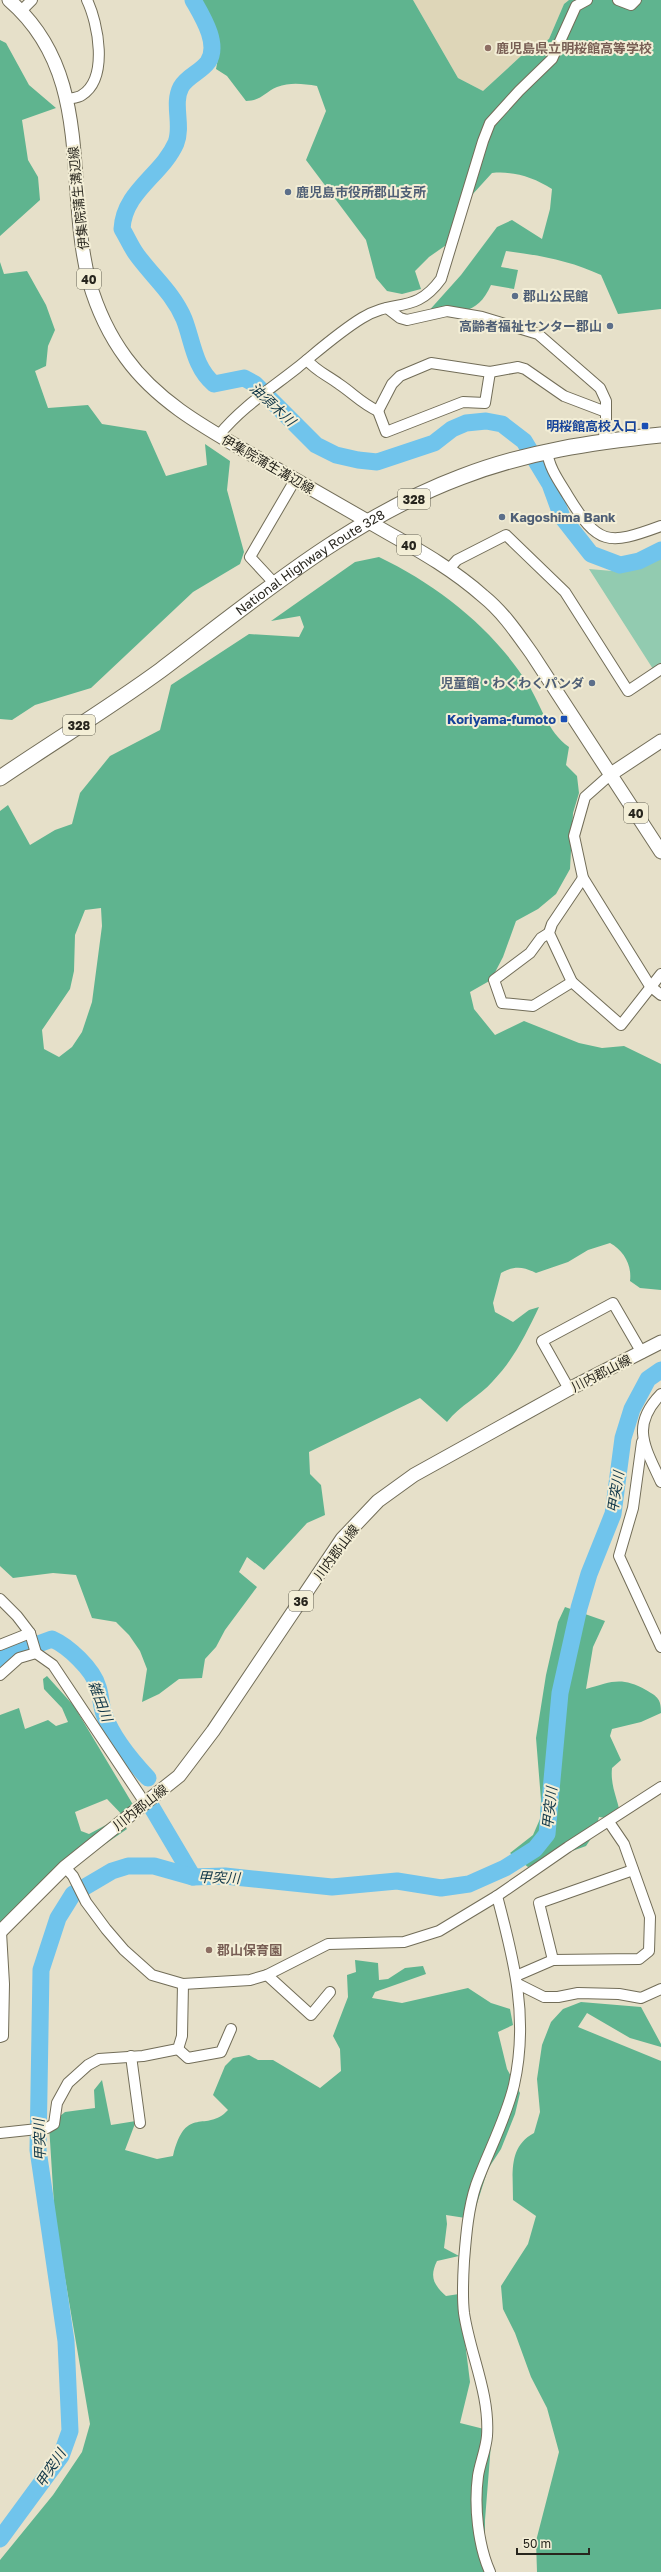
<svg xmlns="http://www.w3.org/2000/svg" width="661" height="2572" viewBox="0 0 661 2572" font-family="'Golos Text','Noto Sans JP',sans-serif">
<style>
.built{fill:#ded6b8}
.green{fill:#92cbb0}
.forest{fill:#5fb48f;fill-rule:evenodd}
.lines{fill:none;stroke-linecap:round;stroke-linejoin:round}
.river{stroke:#70c4ec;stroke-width:17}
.minor-casing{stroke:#726d58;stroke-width:12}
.major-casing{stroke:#726d58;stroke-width:15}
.highway-casing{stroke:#726d58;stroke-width:17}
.minor{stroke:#fff;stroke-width:10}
.major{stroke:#fff;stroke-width:13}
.highway{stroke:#fff;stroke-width:15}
.education-dot{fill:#8d6e63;stroke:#f3eed6;stroke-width:1.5}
.service-dot{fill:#5c6f8a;stroke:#f3eed6;stroke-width:1.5}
.transit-dot{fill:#1a4fb4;stroke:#f3eed6;stroke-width:1.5}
.labels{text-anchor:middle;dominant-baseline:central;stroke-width:4;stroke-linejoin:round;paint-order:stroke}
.shield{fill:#f3eed6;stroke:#656255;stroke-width:1}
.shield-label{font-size:12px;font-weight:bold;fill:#28261e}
.education-label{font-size:13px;font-weight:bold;fill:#785e54;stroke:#f3eed6;text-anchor:start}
.service-label{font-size:13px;font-weight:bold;fill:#4e5e75;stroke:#f3eed6;text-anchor:start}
.street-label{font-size:13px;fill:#28261e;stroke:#f3eed6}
.transit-label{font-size:13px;font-weight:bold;fill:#164399;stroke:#f3eed6;text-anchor:end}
.water-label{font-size:14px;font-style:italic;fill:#123849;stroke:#f3eed6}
</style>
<rect width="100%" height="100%" fill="#e6e0c9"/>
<path class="built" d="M413,0H569L564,4L549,39L521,56L483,91L458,78Z"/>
<path class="green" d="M661,557V664L653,669L589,569L624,572Z"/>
<g class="forest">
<path d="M202,0H413L458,78L483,91L521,56L549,39L564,4L569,0H661V309L618,314L601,275C571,261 539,255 506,251L501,267L518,270L514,289L491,285C477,317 456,312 426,314L461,275L497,227L512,220L542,239L550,209L552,189C533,177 514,171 492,173L461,207L449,243L429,257L415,271L421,289L402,294L387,291L376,278L366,240L306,160L326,111L317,86C303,84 291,82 277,87C265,92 261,101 246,101L227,76L216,69C222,43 214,23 202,0Z"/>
<path d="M0,40L6,43L29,85L56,108L22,120L28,160L38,177L40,200L0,236Z"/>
<path d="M0,262L4,274L27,271L46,305L55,330L48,346L46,366L35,371L48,408L88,405L102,424L146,431L166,476L207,465L205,444L230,461L227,490L244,552L240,564L193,592L91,688L35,705L12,720L0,719Z"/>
<path d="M379,557C439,586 492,628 528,684C542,707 547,731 569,747L566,765L577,776L579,793L573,813L570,869L556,894L538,909L516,921L503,957L491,980L470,992L474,1009L495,1035L524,1021L579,1043L602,1048L624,1046L661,1064V1290L640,1288L630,1281C632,1265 624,1251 610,1243L588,1250L568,1262L536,1273C522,1266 514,1266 501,1273L493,1303L495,1312L513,1322L529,1310L539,1307C526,1334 514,1359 493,1381C479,1397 460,1405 447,1422L420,1398L309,1452L310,1474L321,1485L325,1515L307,1523L264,1570L247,1557L239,1572L257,1587L225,1630L216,1647L205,1659L202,1678L179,1679L159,1694L142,1702L147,1669L140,1651L129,1635L116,1622L92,1618L76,1575L53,1573L13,1578L0,1566V811L8,805L30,845L55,830L72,824L80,793L110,756L160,730L171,685L249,634L299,637L304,627L300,616L271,621L355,562ZM101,908L102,926L92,1002L82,1032L72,1047L59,1057L44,1049L42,1030L70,989L74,971L75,935L85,910Z"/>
<path d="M565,1607L605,1621L593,1647L586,1689C611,1682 621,1676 646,1690C658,1697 661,1699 661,1713L641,1722L612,1729L610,1736L621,1760L612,1768C610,1788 619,1800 621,1820L599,1817L594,1834L586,1846L528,1867L510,1853L533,1835L540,1819L541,1800L536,1738L546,1675L558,1622Z"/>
<path d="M47,1676L74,1706L132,1803L135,1816L130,1823L107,1799L75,1812L81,1831L89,1834L119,1818L127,1829L82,1860L0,1939V1715L19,1708L25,1729L48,1720L56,1726L68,1722L62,1708L44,1689L43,1679Z"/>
<path d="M355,1960L378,1963L379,1980L388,1979L405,1968L423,1966L426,1974L375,1992L372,1998L402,2003L468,1988L491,2003L510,2009L513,2025L498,2032L507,2069L520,2093L515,2114L501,2149L488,2169L472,2219L446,2215L447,2224L444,2248L459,2256L437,2261C429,2277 434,2285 446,2296L459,2294L470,2382L460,2423L492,2431L485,2520V2572H0V2560L53,2495L82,2452L90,2424L55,2220L49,2125L65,2112L95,2108L94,2090L102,2080L111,2125L136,2121L125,2150L157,2159L173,2156C186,2103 206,2134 228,2110L213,2095L225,2066L233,2058L249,2055L258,2060H273L320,2088L341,2071L340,2049L333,2036L348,1997L347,1975L356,1972Z"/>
<path d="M581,2002L641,2007L661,2044V2047L630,2038L587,2013L578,2027L661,2061V2572H537L536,2541L559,2452L547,2408L531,2377L515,2333L503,2309L501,2286L528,2244L536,2216L513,2200C513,2173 508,2147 534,2133L540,2112L537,2079L542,2045L551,2022L563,2009Z"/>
</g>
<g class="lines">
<g class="river">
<path d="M193,0C202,16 220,44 208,62C201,72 187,76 181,87C172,104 183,125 176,143C162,175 124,191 122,229C127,237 131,247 137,255C153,277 173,293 184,319C193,342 194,367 214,384L244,378L255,384L316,445L336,455L358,460L377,462L434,443L452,429L466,423L486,421L502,424L524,441L550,484L562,517L591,554L620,565L639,561L661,550"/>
<path d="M0,1661L11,1654L52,1639C68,1646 93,1669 98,1687C101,1696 101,1706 104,1714C112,1737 131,1760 148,1778"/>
<path d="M151,1806L193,1877"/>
<path d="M0,2539L61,2456L70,2431L66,2341L38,2150L41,1970L58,1918L73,1894L112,1871L128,1866H154L193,1877L225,1876L332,1887L397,1881L441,1888L469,1884L505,1868L535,1849L547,1834L560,1693L579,1608L589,1574L613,1514L623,1438L632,1409L648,1379L661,1370"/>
</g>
<defs>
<g id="minor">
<path d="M618,0L631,5L636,0"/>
<path d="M21,11L32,0"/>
<path d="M67,99C72,98 78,98 82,95C109,78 98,23 87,0"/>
<path d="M387,308L400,318L407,320L447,311L482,317L538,334L600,388L606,401V425L603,442"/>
<path d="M307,360C316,371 327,375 339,384C354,394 361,403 378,411L392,384L400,376L431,363L490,372L518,367L525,369L564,396L606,412"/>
<path d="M378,411L386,432L463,402L485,403L490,372"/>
<path d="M219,435C241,408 269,390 297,368C318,351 339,332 362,318C394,298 415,315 441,279L483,141L490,123L519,91L552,59L576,6L587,0"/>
<path d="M547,451C549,468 559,481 568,496C598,545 607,546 661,526"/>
<path d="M449,569L457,560L506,535L565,592L628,691L661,669"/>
<path d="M275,584L250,557L295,480"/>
<path d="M611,774L585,797L574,836L583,878L650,986L661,995"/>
<path d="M583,878L552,924L549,933L572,982L621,1025L661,974"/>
<path d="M549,933L541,938L530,953L494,980L502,1003L533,1006L572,982"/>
<path d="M569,1389L542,1341L613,1303L642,1353"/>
<path d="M661,1394C630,1426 645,1447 661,1482"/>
<path d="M642,1442L633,1508L619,1556L661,1647"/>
<path d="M0,1599L17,1616L30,1633L36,1653L53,1665L145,1803"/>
<path d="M0,1645L30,1633"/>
<path d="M0,1675L19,1658L36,1653"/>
<path d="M65,1867L73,1876L86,1902L106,1929L124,1950L152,1975L183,1984L250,1980L267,1975L328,1944L404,1942L439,1931L497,1896L568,1847L661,1787"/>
<path d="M553,1960L539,1903L633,1870"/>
<path d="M267,1975L311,2015L330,1992"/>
<path d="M516,1976L553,1960L639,1959L649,1951L650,1917L624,1844L609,1822"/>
<path d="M518,1984L544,1997H558L578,1993L619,1994L641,1998L661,1989"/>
<path d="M0,2037L3,2036L4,1984L1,1932"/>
<path d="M178,2049L188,2058L221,2052L231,2029"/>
<path d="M131,2056L140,2123"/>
<path d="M0,2133L47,2128L54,2124L57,2103L68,2083L88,2065L99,2059L143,2056L178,2049L182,2036L183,1984"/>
<path d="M490,2572C478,2545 474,2506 478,2476C480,2463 486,2449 487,2436C490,2394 470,2354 464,2313C462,2296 463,2278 464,2261C466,2236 468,2209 476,2185C488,2152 506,2119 514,2085C529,2018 514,1960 497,1896"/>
</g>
<g id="major">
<path d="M9,0C95,74 64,184 89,281C97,309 109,335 126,358C157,401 204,427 249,453C296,480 343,507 390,534C422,552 455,571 483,596C503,612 517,633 532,654L661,852"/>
<path d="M611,774L661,741"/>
<path d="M0,1932L65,1867L179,1776L213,1731L342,1539L378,1501L414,1475L569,1389L661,1342"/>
</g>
<g id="highway">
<path id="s1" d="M0,778C53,742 109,708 161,670C255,599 349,519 461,477C525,452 593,442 661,435"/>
</g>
</defs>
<use href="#minor" class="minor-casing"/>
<use href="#major" class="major-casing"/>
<use href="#highway" class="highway-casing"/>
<use href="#minor" class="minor"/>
<use href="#major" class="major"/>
<use href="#highway" class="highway"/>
</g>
<g class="education-dot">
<circle cx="488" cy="48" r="4"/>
<circle cx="209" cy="1950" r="4"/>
</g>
<g class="service-dot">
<circle cx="288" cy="192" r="4"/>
<circle cx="515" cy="296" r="4"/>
<circle cx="610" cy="326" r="4"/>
<circle cx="502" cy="517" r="4"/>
<circle cx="592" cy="683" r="4"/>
</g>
<g class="transit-dot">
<rect x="641" y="422" width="8" height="8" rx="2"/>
<rect x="560" y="715" width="8" height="8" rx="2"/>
</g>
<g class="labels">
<g class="shield">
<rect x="77" y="269" width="24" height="20" rx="3"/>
<rect x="398" y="489" width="32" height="20" rx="3"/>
<rect x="397" y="535" width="24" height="20" rx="3"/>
<rect x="63" y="715" width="32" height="20" rx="3"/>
<rect x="624" y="803" width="24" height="20" rx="3"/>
<rect x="289" y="1591" width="24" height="20" rx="3"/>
</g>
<g class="shield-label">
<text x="89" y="279">40</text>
<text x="414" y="499">328</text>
<text x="409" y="545">40</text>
<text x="79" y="725">328</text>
<text x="636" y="813">40</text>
<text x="301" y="1601">36</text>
</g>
<g class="education-label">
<text x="496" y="48">鹿児島県立明桜館高等学校</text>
<text x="217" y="1950">郡山保育園</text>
</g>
<g class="service-label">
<text x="296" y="192">鹿児島市役所郡山支所</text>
<text x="523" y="296">郡山公民館</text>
<text x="602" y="326" text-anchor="end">高齢者福祉センター郡山</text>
<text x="510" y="517">Kagoshima Bank</text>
<text x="584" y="683" text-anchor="end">児童館・わくわくパンダ</text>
</g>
<g class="street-label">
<text transform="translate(78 198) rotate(-96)">伊集院蒲生溝辺線</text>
<text transform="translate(268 464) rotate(30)">伊集院蒲生溝辺線</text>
<text stroke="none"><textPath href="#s1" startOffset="378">National Highway Route 328</textPath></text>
<text transform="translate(601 1373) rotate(-27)">川内郡山線</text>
<text transform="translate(336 1552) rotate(-53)">川内郡山線</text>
<text transform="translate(140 1807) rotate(-38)">川内郡山線</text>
</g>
<g class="transit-label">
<text x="637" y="426">明桜館高校入口</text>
<text x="556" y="719">Koriyama-fumoto</text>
</g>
<g class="water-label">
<text transform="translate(273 404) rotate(43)">油須木川</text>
<text transform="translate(615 1492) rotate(-81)">甲突川</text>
<text transform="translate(101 1701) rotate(69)">雑田川</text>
<text transform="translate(549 1808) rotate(-84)">甲突川</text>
<text transform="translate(219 1877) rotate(2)">甲突川</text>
<text transform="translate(39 2140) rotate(-92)">甲突川</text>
<text transform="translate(50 2468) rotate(-57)">甲突川</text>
</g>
</g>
<path d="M517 2548v6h72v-6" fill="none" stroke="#28261e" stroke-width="2"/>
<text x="523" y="2548" font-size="12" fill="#28261e" stroke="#f3eed6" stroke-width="3" paint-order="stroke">50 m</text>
</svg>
